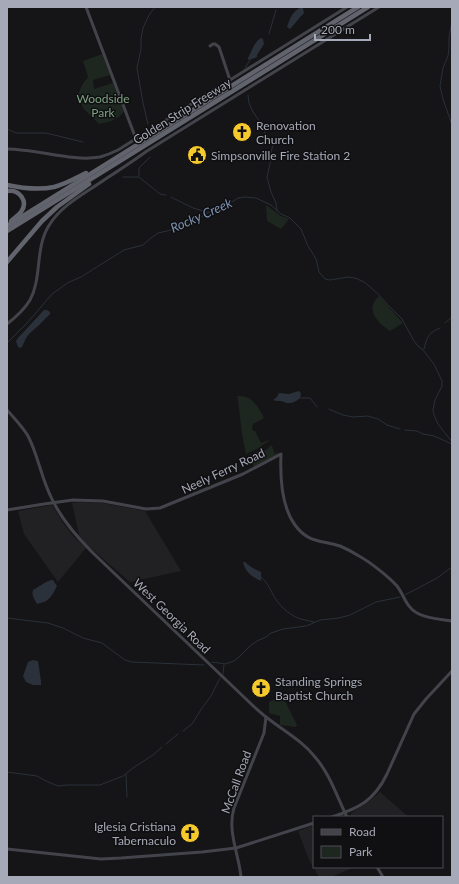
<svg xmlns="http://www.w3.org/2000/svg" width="459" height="884" viewBox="0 0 459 884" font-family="Lato,sans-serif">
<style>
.built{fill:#212023}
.green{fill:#1e2620}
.water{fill:#2a313a}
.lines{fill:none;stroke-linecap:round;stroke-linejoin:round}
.stream{stroke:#2a313a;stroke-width:1}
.secondary{stroke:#43444b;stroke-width:3}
.highway{stroke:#61636d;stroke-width:4.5}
.labels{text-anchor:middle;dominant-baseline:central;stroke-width:3;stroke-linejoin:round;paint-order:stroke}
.park-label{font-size:12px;fill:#7ca283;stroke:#100f11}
.street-label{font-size:12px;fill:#a6a9b7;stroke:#100f11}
.poi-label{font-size:12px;fill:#a6a9b7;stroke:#100f11;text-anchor:start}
.water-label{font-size:13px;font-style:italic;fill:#7c93b3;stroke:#100f11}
</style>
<rect width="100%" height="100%" fill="#151416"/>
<g class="built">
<path d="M80,502L103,503L145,511L181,571L130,582L86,544L79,535L72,503Z"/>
<path d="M52,505L63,523L74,537L86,548L58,582L24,534L18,511Z"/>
<path d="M380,792L404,813L408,817H351V813L371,800Z"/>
<path d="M314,825V867H355L331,877H319L309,860L298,831Z"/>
</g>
<g class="green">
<path d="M102,54L110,75L93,80L94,89L113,83L124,111C119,120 108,122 99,124L83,108L78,95L82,85L88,77L83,61Z"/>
<path d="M266,205L281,216L289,219L281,229L267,221Z"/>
<path d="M379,296L403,323L390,331C378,323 364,310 379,296Z"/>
<path d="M237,396C252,395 258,406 264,418L253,424V425L252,427L253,431H255L261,443L269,440V441L261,446V447L246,454L242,434L238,400Z"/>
<path d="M272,445L273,449L275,454L278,452V454L254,467L249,456L261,450L262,452L269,448V447Z"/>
<path d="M284,699L297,725L296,727L280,725V716L269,713V702L273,700Z"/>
</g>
<g class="water">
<path d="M301,7L303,8L304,13C299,18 295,24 290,29L287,27C290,18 292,12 301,7Z"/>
<path d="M261,38L263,39L264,44L257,55V57L255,58L249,60L248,59V58C252,51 254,42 261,38Z"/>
<path d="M44,310H47L50,312V314L38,326L29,334L26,338L22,347L20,348L18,347L16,341L18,338Z"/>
<path d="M299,391L300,392L301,394L300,398C297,401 292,404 287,403C284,402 282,401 280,401C273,400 280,402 273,400L277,397L279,393L289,394Z"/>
<path d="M243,562H245L251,567L261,572V581C252,577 245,572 243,562Z"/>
<path d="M51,580H53L57,586C54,592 50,600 44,602C42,603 39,603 37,604C35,600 31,595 33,590C39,587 44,582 51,580Z"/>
<path d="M33,660L38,661L41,681V685H33L26,682L23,676L28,662Z"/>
</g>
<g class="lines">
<g class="stream">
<path d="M452,22L449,37V48L448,56L443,68L440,86L443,99L452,125"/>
<path d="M269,34L276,10"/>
<path d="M245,68L250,60"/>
<path d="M248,95L249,103L253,112L263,126L265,133L273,143V145L271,152L270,164L267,177L271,192L276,203L277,211"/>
<path d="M148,124L143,103L137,68L141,49V39L143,28L149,15L155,7"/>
<path d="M7,129L16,133H46L83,142"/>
<path d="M139,176V168L150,157"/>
<path d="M123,177H139L160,194L166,195"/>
<path d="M171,197L193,208L207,212"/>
<path d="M445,323L452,317"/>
<path d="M7,343L28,322L52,294L69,282L81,277L124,250L143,245L151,238L158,233L171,230L192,222L201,217L207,213L232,202L238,198L245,197L256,198L271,205L281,214L290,218L301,229L308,246L316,259L319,272L325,279L330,280L348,277L355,278L364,282L369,286L379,295L388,305L402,319L414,341L418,346L423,350L434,364L442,381V386L435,400L433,410L434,415L438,424L452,442"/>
<path d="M424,349C427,337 428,333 440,328"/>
<path d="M300,398H310L317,407"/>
<path d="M329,409L343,415L353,417L368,416L378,419L387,425L400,429"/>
<path d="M405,430L417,431L423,434L434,436L452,444"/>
<path d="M261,577C269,584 270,590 275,598C281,608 293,618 305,620C308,621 311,621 314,622"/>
<path d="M405,595L437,578L452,567"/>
<path d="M7,618L48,623L63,628L83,638L102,643L125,660L132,662L204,665"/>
<path d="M212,662L225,664L234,661L239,657L250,646L257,641L266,637L271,633L283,629L306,626L311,624L320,620L339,618L350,615L376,602L400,597"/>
<path d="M223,674L224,665"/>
<path d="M183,731L192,724L202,708L211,696L220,678"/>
<path d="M166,744L178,734"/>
<path d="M7,772L37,776L46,781L58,786L67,785H100L123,776L133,768L153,755L162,747"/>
<path d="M126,774L127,797"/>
</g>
<g class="secondary">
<path d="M86,7L136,139"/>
<path d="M210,46L213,44H215L219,47L230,80"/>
<path d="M7,149C37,149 72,162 100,157C107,155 112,153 118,150L347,7"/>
<path d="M7,324C16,317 24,310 30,300C42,278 35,250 48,227C61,205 84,194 104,180C118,171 133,161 147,151L379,7"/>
<path d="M7,410C14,418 22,426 28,436C38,455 41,477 51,497C61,519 76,536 93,553L246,699C255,708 264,716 274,723C289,734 304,743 315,757C330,774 337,797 347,817"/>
<path d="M7,510L44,504L73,500L103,501L146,509L160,508L243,474L281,454C280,477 281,506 295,525C308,543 321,540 340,546C347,549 353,552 359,556C370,562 389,577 397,586C404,595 406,607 417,613C427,619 441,619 452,621"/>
<path d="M332,817C359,808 374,801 387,774L414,714L426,699L452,671"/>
<path d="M7,849L101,859L121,858L202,852L236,848L314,823"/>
<path d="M377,867L383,877"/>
<path d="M241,877C239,855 227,831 234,808L264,733L266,717"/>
</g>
<g class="highway">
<path d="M7,185C21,188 40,190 54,187C66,184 76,178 86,173"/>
<path d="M7,191C19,189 29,201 21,212C19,215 14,218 11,221"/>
<path d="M7,226L358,7"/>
<path d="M7,231L368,7"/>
<path d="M7,262L42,221L57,207L89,184"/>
</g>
</g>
<defs>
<symbol id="church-disc" viewBox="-11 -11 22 22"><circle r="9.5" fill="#f6ca2d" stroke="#100f11"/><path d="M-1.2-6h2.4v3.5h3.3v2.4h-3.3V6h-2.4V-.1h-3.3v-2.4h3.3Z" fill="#111"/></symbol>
<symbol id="civic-disc" viewBox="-11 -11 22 22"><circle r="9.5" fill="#f6ca2d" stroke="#100f11"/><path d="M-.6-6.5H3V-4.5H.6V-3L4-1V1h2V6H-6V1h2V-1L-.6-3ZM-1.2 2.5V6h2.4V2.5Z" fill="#111"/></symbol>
</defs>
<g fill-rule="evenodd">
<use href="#church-disc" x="231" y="121" width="22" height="22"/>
<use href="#civic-disc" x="186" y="144" width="22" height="22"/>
<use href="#church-disc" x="250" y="677" width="22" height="22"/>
<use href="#church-disc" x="179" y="822" width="22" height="22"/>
</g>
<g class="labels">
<g class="park-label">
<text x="103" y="98">Woodside<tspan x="103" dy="14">Park</tspan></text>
</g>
<g class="street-label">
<text transform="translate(182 111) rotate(-32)">Golden Strip Freeway</text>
<text transform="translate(223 471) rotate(-25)">Neely Ferry Road</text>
<text transform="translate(172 616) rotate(44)">West Georgia Road</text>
<text transform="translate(236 782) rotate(-70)">McCall Road</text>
</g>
<g class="poi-label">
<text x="256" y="125">Renovation<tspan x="256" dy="14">Church</tspan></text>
<text x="211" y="155">Simpsonville Fire Station 2</text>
<text x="275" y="681">Standing Springs<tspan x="275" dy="14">Baptist Church</tspan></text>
<text x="176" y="826" text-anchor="end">Iglesia Cristiana<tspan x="176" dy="14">Tabernaculo</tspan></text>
</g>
<g class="water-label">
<text transform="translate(201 215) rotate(-24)">Rocky Creek</text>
</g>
</g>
<rect width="459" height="884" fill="none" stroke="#a6a9b7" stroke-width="16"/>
<rect x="313" y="816" width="130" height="52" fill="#100f11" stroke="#4c4d53"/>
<rect x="321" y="829" width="20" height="6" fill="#43444b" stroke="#4c4d53"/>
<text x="349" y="836" font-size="12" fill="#a6a9b7">Road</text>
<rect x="321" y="846" width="20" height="12" fill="#1e2620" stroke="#4c4d53"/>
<text x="349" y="856" font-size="12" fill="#a6a9b7">Park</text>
<path d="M315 34v6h55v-6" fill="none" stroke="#a6a9b7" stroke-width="2"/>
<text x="321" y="34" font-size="12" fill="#a6a9b7" stroke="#100f11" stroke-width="3" paint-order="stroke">200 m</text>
</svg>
